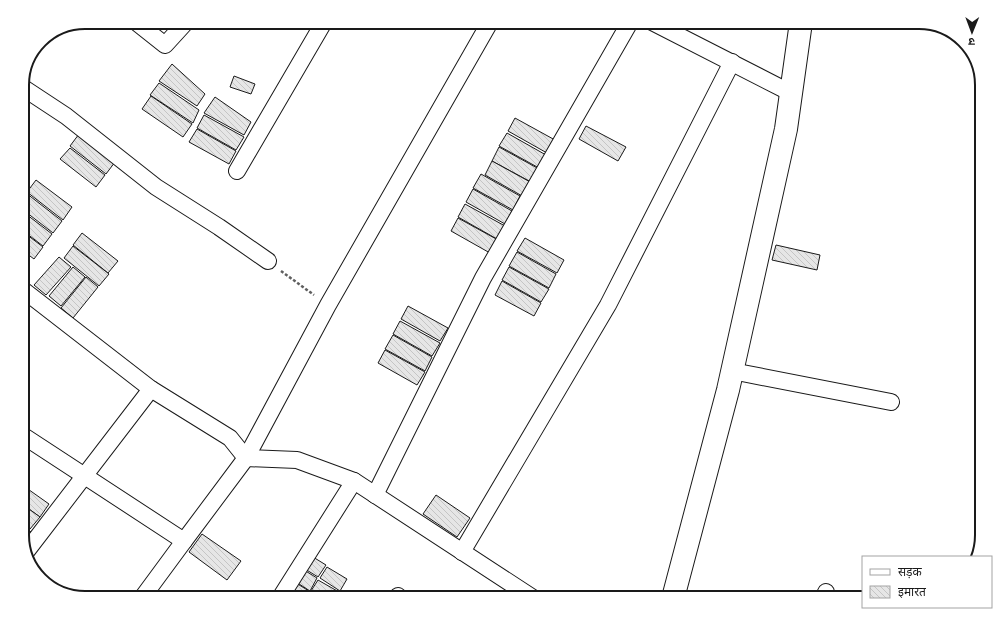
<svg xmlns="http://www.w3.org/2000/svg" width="1004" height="620" viewBox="0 0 1004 620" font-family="Mulish,'Noto Sans Devanagari',sans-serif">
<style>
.building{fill:url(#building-back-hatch);stroke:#1a1a1a}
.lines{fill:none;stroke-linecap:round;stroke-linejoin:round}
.street-casing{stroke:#1a1a1a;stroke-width:18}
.secondary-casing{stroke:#1a1a1a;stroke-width:24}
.path{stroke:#5f5f5f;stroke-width:2.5;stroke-dasharray:3 2;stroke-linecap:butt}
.street{stroke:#fff;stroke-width:16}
.secondary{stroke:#fff;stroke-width:22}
.rim{fill:none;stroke:#1a1a1a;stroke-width:2}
</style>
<defs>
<pattern id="building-back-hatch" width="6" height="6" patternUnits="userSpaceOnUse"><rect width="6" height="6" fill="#e6e6e6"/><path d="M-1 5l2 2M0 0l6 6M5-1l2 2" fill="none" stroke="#c5c5c5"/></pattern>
</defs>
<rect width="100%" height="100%" fill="#fff"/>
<g class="building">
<path d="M172,64L205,94L197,106L159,81Z"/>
<path d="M234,76L255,84L251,94L230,87Z"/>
<path d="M159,83L199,110L193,123L150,95Z"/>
<path d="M151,96L192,124L183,137L142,109Z"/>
<path d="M215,97L251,122L244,135L204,113Z"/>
<path d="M204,115L244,137L236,150L197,128Z"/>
<path d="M515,118L555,140L547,153L508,131Z"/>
<path d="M586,126L626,147L618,161L579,139Z"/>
<path d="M197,129L236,151L229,164L189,142Z"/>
<path d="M507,133L546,155L539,168L499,146Z"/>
<path d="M79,134L115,162L106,174L70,146Z"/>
<path d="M499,147L539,169L531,182L492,161Z"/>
<path d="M70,148L105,175L96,187L60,159Z"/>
<path d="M492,161L532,183L524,197L485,175Z"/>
<path d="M481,174L520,196L513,210L473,188Z"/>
<path d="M36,180L72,207L63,220L27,192Z"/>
<path d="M473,189L512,211L505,224L466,202Z"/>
<path d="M26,193L62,221L53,233L22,209V199Z"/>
<path d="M465,204L505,226L497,239L458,217Z"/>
<path d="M22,211L52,234L43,246L22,230Z"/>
<path d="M458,218L498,240L490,253L451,231Z"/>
<path d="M22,231L43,247L34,259L22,250Z"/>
<path d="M82,233L118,261L108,273L73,245Z"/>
<path d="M525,238L564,260L557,273L517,251Z"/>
<path d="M776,245L820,255L817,270L772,260Z"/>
<path d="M73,246L109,274L99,286L64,258Z"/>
<path d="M517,252L556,274L549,288L509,266Z"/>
<path d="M59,257L71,267L46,295L34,285Z"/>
<path d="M73,267L85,277L61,306L49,296Z"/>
<path d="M509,267L549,289L541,302L502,280Z"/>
<path d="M86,277L98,287L73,318L61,308Z"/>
<path d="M502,281L541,303L534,316L495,295Z"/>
<path d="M408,306L448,328L440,341L401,319Z"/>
<path d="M400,321L440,343L432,356L393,334Z"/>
<path d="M393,335L432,357L425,371L385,349Z"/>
<path d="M385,350L425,372L417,385L378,363Z"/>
<path d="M25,487L49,504L40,517L22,504V491Z"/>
<path d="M436,495L470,518L457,537L423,514Z"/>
<path d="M22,504L40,517L30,529L22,523Z"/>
<path d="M22,525L31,532L23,543L22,539Z"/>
<path d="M202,534L241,561L227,580L189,552Z"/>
<path d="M313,557L326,565L318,577L305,569Z"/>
<path d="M327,567L347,579L340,591L320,578Z"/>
<path d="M304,570L317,578L310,591L296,582Z"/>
<path d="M318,580L339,592L335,598H322L311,591Z"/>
<path d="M296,583L309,591L305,598H293L288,595Z"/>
<path d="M310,593L318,598H306Z"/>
</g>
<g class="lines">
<defs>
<g id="street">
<path d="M136,22L165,45L186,22"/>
<path d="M652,22L791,93"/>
<path d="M22,87L66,116L156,187L219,227L268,261"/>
<path d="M237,171L324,22"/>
<path d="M22,289L151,389L230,438L246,458L297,460L354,481L533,598"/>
<path d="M732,371L891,402"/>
<path d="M22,435L184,541L246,458L328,305L490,22"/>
<path d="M375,495L483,278L630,22"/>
<path d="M26,552L151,389"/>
<path d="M462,552L608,305L732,62"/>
<path d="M142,598L184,541"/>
<path d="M280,598L354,481"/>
<path d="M397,598L398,596"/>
<path d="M824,598L826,592"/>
</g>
<path id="secondary" d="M673,598L728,390L786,129L801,22"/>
</defs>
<use href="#street" class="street-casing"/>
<use href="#secondary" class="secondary-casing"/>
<path class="path" d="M281,271L314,295"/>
<use href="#street" class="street"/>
<use href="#secondary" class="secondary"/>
</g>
<path d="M0 0H1004V620H0ZM85 29H919A56 56 0 0 1 975 85V535A56 56 0 0 1 919 591H85A56 56 0 0 1 29 535V85A56 56 0 0 1 85 29Z" fill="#fff" fill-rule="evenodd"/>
<path class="rim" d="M85 29H919A56 56 0 0 1 975 85V535A56 56 0 0 1 919 591H85A56 56 0 0 1 29 535V85A56 56 0 0 1 85 29Z"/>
<rect x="862" y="556" width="130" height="52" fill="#ffffff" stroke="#a3a3a3"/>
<rect x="870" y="569" width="20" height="6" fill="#ffffff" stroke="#a3a3a3"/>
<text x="898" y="576" font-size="12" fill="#1a1a1a">सड़क</text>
<rect x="870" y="586" width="20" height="12" fill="url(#building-back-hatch)" stroke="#a3a3a3"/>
<text x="898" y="596" font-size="12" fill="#1a1a1a">इमारत</text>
<g transform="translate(972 32) rotate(181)" stroke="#ffffff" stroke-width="3" paint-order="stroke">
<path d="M0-3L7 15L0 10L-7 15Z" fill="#1a1a1a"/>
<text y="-6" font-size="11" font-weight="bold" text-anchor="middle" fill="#1a1a1a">उ</text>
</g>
</svg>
